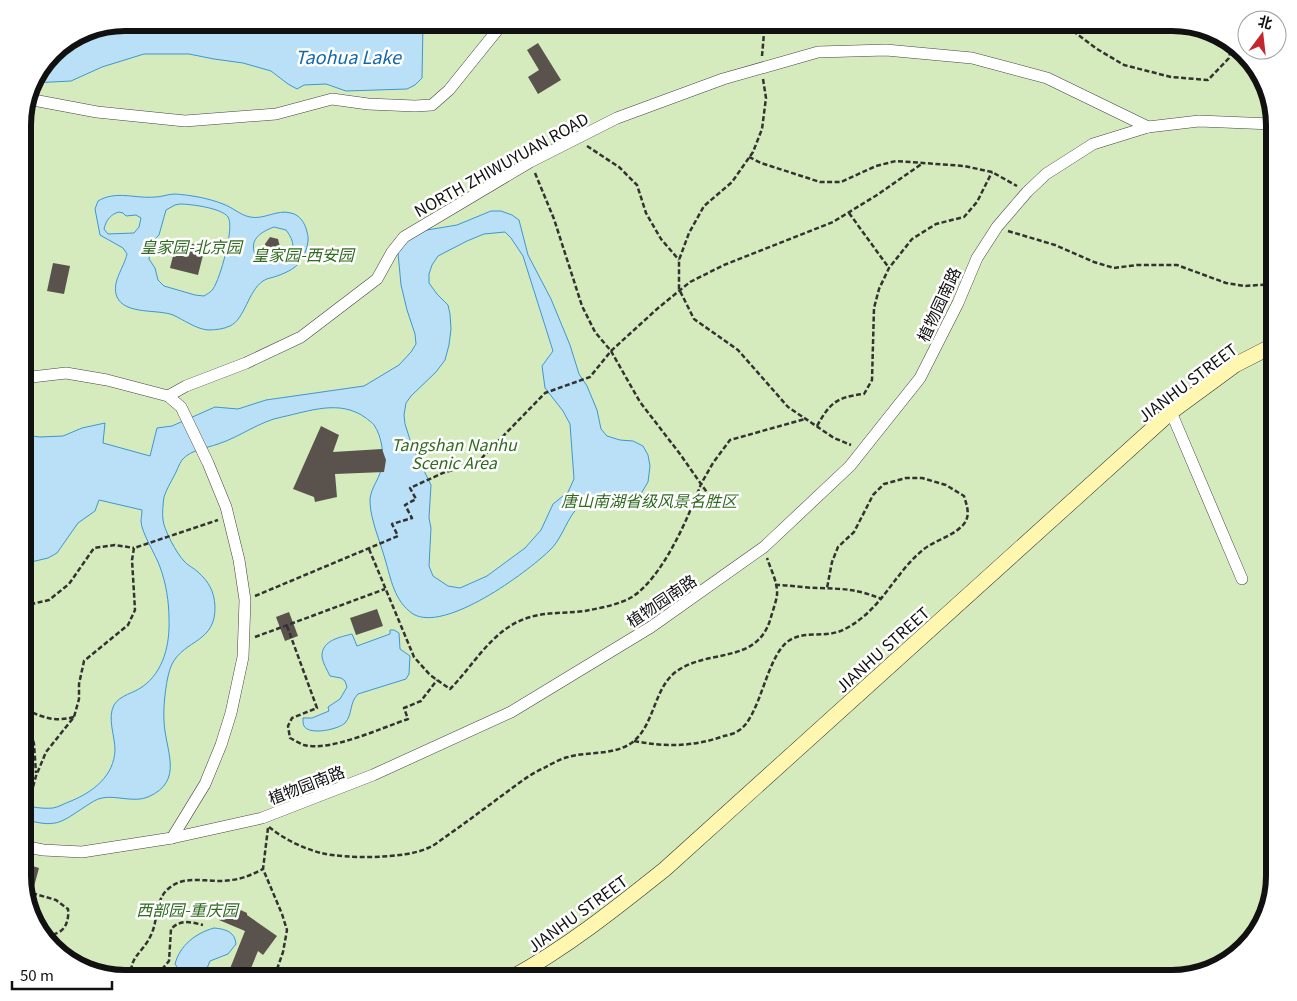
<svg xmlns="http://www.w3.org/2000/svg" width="1297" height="1001" viewBox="0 0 1297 1001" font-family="Georgia,'Noto Sans SC',serif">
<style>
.green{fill:#d5ebbd}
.water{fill:#b9e0f7;stroke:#3f96cf;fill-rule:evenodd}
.building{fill:#5a524d}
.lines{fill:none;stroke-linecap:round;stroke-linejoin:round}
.street-casing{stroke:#444;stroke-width:12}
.secondary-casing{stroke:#333;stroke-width:16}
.path{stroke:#333;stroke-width:2.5;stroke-dasharray:5 2.5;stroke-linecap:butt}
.street{stroke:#fff;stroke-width:11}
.secondary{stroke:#fff6b0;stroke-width:15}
.labels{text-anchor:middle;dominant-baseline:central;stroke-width:5;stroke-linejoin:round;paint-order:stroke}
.street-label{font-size:16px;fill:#111;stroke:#fff}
.park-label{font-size:16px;font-style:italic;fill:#2f6b1f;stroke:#fff}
.water-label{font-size:18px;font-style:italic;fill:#1768a6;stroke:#fff}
.rim{fill:none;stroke:#111;stroke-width:6}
</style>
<rect width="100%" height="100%" fill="#fffdf5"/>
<path class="green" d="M125,23H1172L1235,44L1264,79L1274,125V876L1253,939L1217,968L1172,978H125L62,957L33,922L23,882V118L33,80L57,48L86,30Z"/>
<g class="water">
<path d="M125,23H423L422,78L415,85L407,89L346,91L326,84L304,85L297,89L288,84L271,71L243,63L214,59L189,54H144L102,67L71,81L32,83L57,48L86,30Z"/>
<path d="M175,194C190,195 208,198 223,204C232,207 240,215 250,217C264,220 277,209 291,213C300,215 305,223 307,232C309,239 308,243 306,250C302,265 291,271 277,276C272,278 267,278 263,281C248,291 245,319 230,326C224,329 215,330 208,330C196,329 184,320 173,315C158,309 125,315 117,297C111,282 124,268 127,254L123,248L100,235L95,209L98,201C116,190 136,199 155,197C162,197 168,194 175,194ZM180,204C190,204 222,208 228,217C235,227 220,279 213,289C211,292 207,294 204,296L195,295L164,286L158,280L155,268L149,259L151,243L159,235L166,210L175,205ZM119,212L123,213L126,216L136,215L141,218L139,227L134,233L108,234L104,229C106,220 111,214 119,212ZM274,227L286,230C305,254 282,268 258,260C247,243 257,233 274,227Z"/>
<path d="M491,211H501L512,215L519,220L528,255L551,299L570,345L579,374L587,386L597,410L601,429L607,436L620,440L633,441L643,446L648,455L650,466L648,482L639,497L631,503L586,499C582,504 578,508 574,512C565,524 561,540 549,551C526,573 445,633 413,614C394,601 391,579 385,559C380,541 371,521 370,503C369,491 378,481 381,470C385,458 382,436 374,425C374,424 367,419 366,418C340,399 310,411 282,417C260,421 240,437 218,444C207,448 190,450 182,460C179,464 177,471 174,476C171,482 166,490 164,497C163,503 162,514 163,520C164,530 177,554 184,561C187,565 194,568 198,572C209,582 214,591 215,606C216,643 185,639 172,664C166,676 163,707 164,721C165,750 185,781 148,797C134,803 116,795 102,798C96,799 91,803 86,806C59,824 56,828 23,819V805C33,807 42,809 53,808C59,807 65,803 71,801C93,792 114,776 115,750C115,736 107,718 114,705C120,695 134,693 142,687C164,672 170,643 169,619C169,602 166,583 160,567C156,555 141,532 141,521C141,518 142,514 142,510L99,500L95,511L78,523L57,553L48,558L23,564V435L40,437L63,436L82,428L105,423L103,443L150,456L157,428L172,426L215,407L238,409L266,400L364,386L399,365L411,352L416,344L415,334L407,310L401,285L398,253L408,237L421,231L457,225ZM505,232L511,238L523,256L553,351L542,366L545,388L563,411L570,424L574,479L568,492L553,504L541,530L525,548L487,576L460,588L448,586L433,576L429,566L431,528L429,518L431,485L412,446L405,424L404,415L406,403L411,396L436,372L445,360L449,345L451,329L450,314L448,305L437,294L429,283V274L432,265L438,256L467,241L484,234Z"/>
<path d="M390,630H394L399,633L400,649L410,656L409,674L406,679L358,694C349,703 353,714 345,723C339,729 310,736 304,726C303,724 303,721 303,718H312L329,711L328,707L340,699L347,687L345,681L341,678L330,676C327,670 323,663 322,657C321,640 341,637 352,634L357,646L390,634Z"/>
<path d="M214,928C226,929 235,932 236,944L228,954L210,961L205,973L190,976L179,970L175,964C180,945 196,933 214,928Z"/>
</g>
<g class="building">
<path d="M538,43L561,80L538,94L528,77L539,70L527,50Z"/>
<path d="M270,237L278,239L280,247L276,253L266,251L265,244Z"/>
<path d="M177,240L205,247L198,275L170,268Z"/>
<path d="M53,263L70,266L64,294L47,291Z"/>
<path d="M321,426L339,435L333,452L382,449L386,460L384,472L335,474L337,497L315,502L314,497L293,489Z"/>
<path d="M377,609L383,626L356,635L350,618Z"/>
<path d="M289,612L298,636L285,641L276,617Z"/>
<path d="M23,863L39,868L29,905L23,882Z"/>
<path d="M226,903L247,913V915L277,936L263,955L258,951L247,978H231L232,972L229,971L245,931L219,920Z"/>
</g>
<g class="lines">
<defs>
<g id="street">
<path d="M28,99L97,112L185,121L276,114L332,99L368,104L415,106L432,105L449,90L503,23"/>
<path d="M23,378L66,373L107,380L168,396L186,386L246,363L301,337L377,279L392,252L404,237L530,162L617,118L723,79L818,52L886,50L972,58L1047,78L1148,127"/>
<path d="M168,396L181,407L208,463L226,507L239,560L245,600L243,657L231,713L221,745L205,784L172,838"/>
<path d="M1171,412L1242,579"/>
<path d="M23,846L43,850L82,852L172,838L262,818L373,775L511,712L651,627L764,547L850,466L920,378L958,303L977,258L997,227L1027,192L1046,174L1093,144L1148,127L1199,121L1274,124"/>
</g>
<path id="secondary" d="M511,978C566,948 615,909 665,869L1171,412L1235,365L1274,345"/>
</defs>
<use href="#street" class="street-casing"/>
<use href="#secondary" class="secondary-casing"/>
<g class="path">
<path d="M1073,31L1097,49L1124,65L1171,77L1208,80L1229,58L1232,43"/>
<path d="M762,56L764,33L772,23"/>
<path d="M763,79L766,98L762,129L753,152L732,182L704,206L689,233L679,260V289L694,319L738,350L788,407L834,438L851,445"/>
<path d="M587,146L619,167L637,185L646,213L661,239L679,260"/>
<path d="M749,157L761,163L820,182H841L876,166L896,161L964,166L992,172L1017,186"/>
<path d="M535,173L554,219L582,306L595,332L611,351L640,402L680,454L701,484L713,463L730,440L805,419"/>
<path d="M849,213L889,268"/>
<path d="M1008,231L1055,245L1094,262L1114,268L1137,265H1177L1226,283L1244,286L1274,284"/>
<path d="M817,426C830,403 836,397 864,394L872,380L874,308L879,289L889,268L912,239L936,224L964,217L977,202L992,172"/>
<path d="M369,549L414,657L430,675L450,689C472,667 488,637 517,622C540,611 561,614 585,611C600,608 618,605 632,597C663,577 688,518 701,484L718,508"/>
<path d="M775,585C790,585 805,588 819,588C847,589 856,589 882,599"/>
<path d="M255,596L398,536L392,524L412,518L405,505L416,499L410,488L445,472L475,465L545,393L590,377L611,351L657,309L690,282L724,265L833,222L877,195L923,163"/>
<path d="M23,606L49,600L69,584L94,548L115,545L134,548"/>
<path d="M287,626L317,708L292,718L288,726L290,738C294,740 299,743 304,745C330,752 381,728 408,719L404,708L421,701L437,680"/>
<path d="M255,637L385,589"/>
<path d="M23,705L26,709L34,744L36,773"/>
<path d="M26,709C42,718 56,722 74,717"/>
<path d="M634,741C665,747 693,747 724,736C728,735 734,734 738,731C761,718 766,654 790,640C806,630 826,639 845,629C883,609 893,574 924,549C936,540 953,536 963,525C971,516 967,506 964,496L946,485L922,478H906L884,484L873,495L854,532L838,547L832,562L827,588"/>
<path d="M23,823L36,776L46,752L74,717L79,699V684L84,661L128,625L135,610L132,560L134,548L218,520"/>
<path d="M269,827C284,839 302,848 321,853C346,859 405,859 428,848C433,846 437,843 441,840C461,826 480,812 500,797C514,787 528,775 544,768C551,764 560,759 568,757C589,751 616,756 634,741C655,723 654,687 677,671C710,648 758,665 771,617C773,610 776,602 777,595C778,583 771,570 767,558"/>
<path d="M268,828L263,869L282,914L287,930L283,952L274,978"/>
<path d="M25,891L56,900L68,909C69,917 67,928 59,932C54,935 50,934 46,938"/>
<path d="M157,975L169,961L171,929C181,919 191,922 203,925"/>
<path d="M131,976C143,972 154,971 165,978"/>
<path d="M131,978C129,956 143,953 151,935C158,921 155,900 168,889C185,873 211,884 231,880C243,879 253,874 263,869"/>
</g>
<use href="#street" class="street"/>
<use href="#secondary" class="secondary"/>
</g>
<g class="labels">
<g class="street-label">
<text transform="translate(501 164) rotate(-29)">NORTH ZHIWUYUAN ROAD</text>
<text transform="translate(938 304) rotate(-65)">植物园南路</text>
<text transform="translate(1187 382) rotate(-37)">JIANHU STREET</text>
<text transform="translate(661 600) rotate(-34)">植物园南路</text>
<text transform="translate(882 649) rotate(-42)">JIANHU STREET</text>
<text transform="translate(306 784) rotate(-21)">植物园南路</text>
<text transform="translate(577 913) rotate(-36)">JIANHU STREET</text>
</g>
<g class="park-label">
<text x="191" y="246">皇家园-北京园</text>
<text x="303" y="254">皇家园-西安园</text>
<text x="454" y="444">Tangshan Nanhu<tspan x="454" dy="18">Scenic Area</tspan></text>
<text x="649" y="500">唐山南湖省级风景名胜区</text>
<text x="187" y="909">西部园-重庆园</text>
</g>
<g class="water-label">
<text x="348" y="56">Taohua Lake</text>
</g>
</g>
<path d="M0 0H1297V1001H0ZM125 31H1172A94 94 0 0 1 1266 125V876A94 94 0 0 1 1172 970H125A94 94 0 0 1 31 876V125A94 94 0 0 1 125 31Z" fill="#fff" fill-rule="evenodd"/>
<path class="rim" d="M125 31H1172A94 94 0 0 1 1266 125V876A94 94 0 0 1 1172 970H125A94 94 0 0 1 31 876V125A94 94 0 0 1 125 31Z"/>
<g transform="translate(1262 35) rotate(15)"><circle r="24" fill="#ffffff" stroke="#a0a0a0"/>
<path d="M0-4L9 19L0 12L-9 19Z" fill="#c4262e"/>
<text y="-8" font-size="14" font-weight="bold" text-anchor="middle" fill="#111111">北</text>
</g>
<path d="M12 981v8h100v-8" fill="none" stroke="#111111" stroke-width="2.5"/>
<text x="20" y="981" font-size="15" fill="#111111" stroke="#ffffff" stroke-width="4" paint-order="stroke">50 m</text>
</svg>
